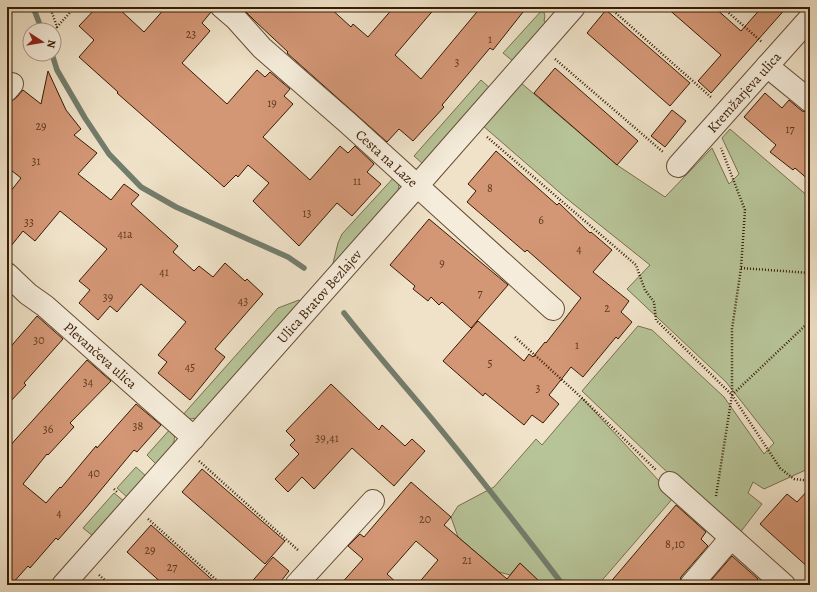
<svg xmlns="http://www.w3.org/2000/svg" width="817" height="592" viewBox="0 0 817 592" font-family="Alegreya,serif">
<style>
.green{fill:#b7c498;stroke:#78704d}
.lines{fill:none;stroke-linecap:round;stroke-linejoin:round}
.stream{stroke:#737d6c;stroke-width:5.5}
.building{fill:#d49776;stroke:#391b02}
.minor-casing{stroke:#664d34;stroke-width:24}
.path{stroke:#391b02;stroke-width:2.5;stroke-dasharray:1 2;stroke-linecap:butt}
.minor{stroke:#f5ecdb;stroke-width:22}
.labels{text-anchor:middle;dominant-baseline:central;stroke-width:3;stroke-linejoin:round;paint-order:stroke}
.number-label{font-size:12px;fill:#603a1f}
.street-label{font-size:14px;fill:#391b02;stroke:#f5ecdb}
</style>
<rect width="100%" height="100%" fill="#efe2c8"/>
<filter id="stains"><feTurbulence type="fractalNoise" baseFrequency=".005" numOctaves="4"/><feColorMatrix values="0 0 0 0 .2 0 0 0 0 .09 0 0 0 0 .02 0 0 0 .5 -.17"/></filter>
<radialGradient id="worn" r=".72"><stop offset=".6" stop-color="#630" stop-opacity="0"/><stop offset="1" stop-color="#630" stop-opacity=".3"/></radialGradient>
<g class="green">
<path d="M543,9L545,16L544,21L548,24L514,62L503,53Z"/>
<path d="M481,80L491,89L423,164L414,156Z"/>
<path d="M520,82L617,165L665,197L712,148L729,184L739,174L722,138L730,129L810,198V468L764,489L753,482L748,493L762,504L739,534L668,473L582,391L638,326L652,330L724,397L764,454L774,443L726,382L627,289L650,265L566,198L482,125Z"/>
<path d="M396,175L399,185L398,192L332,267L338,243L342,234Z"/>
<path d="M299,300L301,302L197,418L190,419L181,417L278,308Z"/>
<path d="M582,398L674,497L598,585H543L520,563L510,575L499,572L458,537L451,517L458,506L494,487L536,439L542,445Z"/>
<path d="M172,427C180,444 167,453 157,465L147,455Z"/>
<path d="M136,467L147,477L128,498L117,488Z"/>
<path d="M114,493L125,502L93,536L83,528Z"/>
</g>
<g class="lines">
<g class="stream">
<path d="M33,7L42,30"/>
<path d="M52,54L57,70L85,118L109,154L141,187L176,207L288,257L304,268"/>
<path d="M344,313C366,341 389,368 412,395C464,456 514,521 563,585"/>
</g>
</g>
<g class="building">
<path d="M97,7H117L144,32L166,7H210L211,12L202,23L210,31L182,63L227,104L257,70L265,77L270,72L290,89L284,96L293,104L263,137L310,180L340,146L348,153L355,146L374,164L367,172L381,184L352,216L337,203L299,246L253,201L269,183L248,165L238,177L236,175L224,187L117,93L118,92L79,57L94,40L79,26Z"/>
<path d="M241,7H329L351,27L353,24L368,37L394,7H436L395,55L421,79L481,7H527L493,50L490,48L442,105L444,107L413,141L399,129L387,142L287,53L288,52L256,22Z"/>
<path d="M666,7H714L741,31L762,7H787L711,93L698,81L721,55Z"/>
<path d="M606,10L690,83L670,106L587,33Z"/>
<path d="M555,68L638,141L617,165L534,93Z"/>
<path d="M48,71L66,110L81,129L74,135L97,153L78,174L111,200L124,184L139,195L131,204L178,246L173,252L194,271L199,266L213,277L225,263L245,281L247,279L263,294L215,349L225,357L190,400L158,373L167,362L158,355L186,322L141,284L117,312L110,306L98,320L79,303L90,290L79,281L107,249L60,211L35,241L23,231L7,251V196L21,178L7,167V103L16,98L23,90L41,104Z"/>
<path d="M765,93L782,108L789,100L802,111L810,113V181L795,168L793,170L770,152L776,145L744,117Z"/>
<path d="M672,110L686,121L665,147L651,136Z"/>
<path d="M496,151L557,205L559,203L590,233L591,232L612,250L593,272L629,301L621,312L632,322L618,339L616,337L583,377L571,367L549,395L559,404L543,423L532,415L524,425L485,393L483,396L443,361L478,321L524,361L529,354L533,357L545,342L546,343L581,298L527,250L525,252L467,202L476,191L468,184Z"/>
<path d="M429,219L508,285L471,328L442,302L439,305L431,297L428,301L413,289L415,286L390,265Z"/>
<path d="M37,316L63,339L24,383L26,385L7,405V351Z"/>
<path d="M87,360L111,381L70,423L74,427L48,455L47,454L23,484L46,503L60,487L61,488L96,446L97,448L136,404L161,425L137,452L134,450L85,509L58,540L56,538L30,568L28,566L11,585H7V449Z"/>
<path d="M331,384L379,430L382,425L405,446L412,439L425,451L394,486L352,448L314,489L302,477L288,492L275,479L299,454L290,445L295,440L286,431Z"/>
<path d="M202,469L285,541L265,564L182,492Z"/>
<path d="M411,482L451,517L444,525L507,579L520,563L543,585H417L438,560L416,541L387,574L399,585H340L363,559L348,546L360,534L364,537Z"/>
<path d="M810,488V569L760,524L787,494L797,502Z"/>
<path d="M676,505L706,532L701,539L708,546L681,577L679,585H608Z"/>
<path d="M151,525L218,585H164L127,552Z"/>
<path d="M732,556L758,579L753,585H707Z"/>
<path d="M273,557L289,571L278,585H249Z"/>
</g>
<g class="lines">
<defs>
<g id="minor">
<path id="s1" d="M222,7L236,19L262,48L348,123L553,309"/>
<path d="M767,66L810,101"/>
<path d="M7,90L12,84"/>
<path id="s2" d="M678,166L810,18"/>
<path id="s3" d="M7,274L28,294L45,306L194,438"/>
<path d="M670,483L784,585"/>
<path id="s4" d="M63,585L417,186L574,7"/>
<path d="M296,585L373,501"/>
<path d="M691,585L731,538"/>
</g>
</defs>
<use href="#minor" class="minor-casing"/>
<g class="path">
<path d="M50,7L57,27L75,7"/>
<path d="M609,7L712,98"/>
<path d="M722,7L762,42"/>
<path d="M555,59L663,152"/>
<path d="M487,137L636,265L645,290L654,302L656,320L732,395L780,468L794,479L810,481"/>
<path d="M741,268L810,273"/>
<path d="M515,337L582,398L656,470"/>
<path d="M732,395L810,321"/>
<path d="M199,461L299,551"/>
<path d="M114,489L118,493"/>
<path d="M716,496L732,395V329L741,268L745,210L721,148"/>
<path d="M148,519L222,585"/>
<path d="M99,575L110,585"/>
</g>
<use href="#minor" class="minor"/>
</g>
<g class="labels">
<g class="number-label">
<text x="191" y="34">23</text>
<text x="490" y="39">1</text>
<text x="457" y="62">3</text>
<text x="272" y="103">19</text>
<text x="41" y="126">29</text>
<text x="790" y="129">17</text>
<text x="36" y="161">31</text>
<text x="357" y="181">11</text>
<text x="490" y="188">8</text>
<text x="307" y="213">13</text>
<text x="541" y="220">6</text>
<text x="29" y="222">33</text>
<text x="125" y="234">41a</text>
<text x="579" y="249">4</text>
<text x="442" y="263">9</text>
<text x="164" y="272">41</text>
<text x="480" y="293">7</text>
<text x="108" y="297">39</text>
<text x="243" y="301">43</text>
<text x="607" y="308">2</text>
<text x="39" y="340">30</text>
<text x="577" y="345">1</text>
<text x="490" y="363">5</text>
<text x="190" y="367">45</text>
<text x="88" y="382">34</text>
<text x="538" y="388">3</text>
<text x="138" y="426">38</text>
<text x="48" y="429">36</text>
<text x="327" y="438">39,41</text>
<text x="94" y="473">40</text>
<text x="59" y="513">4</text>
<text x="425" y="519">20</text>
<text x="675" y="544">8,10</text>
<text x="150" y="550">29</text>
<text x="467" y="560">21</text>
<text x="172" y="567">27</text>
</g>
<g class="street-label">
<text stroke="none"><textPath href="#s2" startOffset="99">Kremžarjeva ulica</textPath></text>
<text stroke="none"><textPath href="#s1" startOffset="224">Cesta na Laze</textPath></text>
<text stroke="none"><textPath href="#s4" startOffset="386">Ulica Bratov Bezlajev</textPath></text>
<text stroke="none"><textPath href="#s3" startOffset="124">Plevančeva ulica</textPath></text>
</g>
</g>
<rect width="817" height="592" fill="none" stroke="#efe2c8" stroke-width="24"/>
<rect x="8" y="8" width="801" height="576" fill="none" stroke="#391b02" stroke-width="2"/>
<rect x="12" y="12" width="793" height="568" fill="none" stroke="#391b02"/>
<g transform="translate(42 42) rotate(102)"><circle r="19" fill="#f5ecdb" stroke="#aa9884"/>
<path d="M0-3L7 15L0 10L-7 15Z" fill="#8f2418"/>
<text y="-6" font-size="11" font-weight="bold" text-anchor="middle" fill="#391b02">N</text>
</g>
<rect width="100%" height="100%" filter="url(#stains)"/>
<rect width="100%" height="100%" fill="url(#worn)"/>
</svg>
